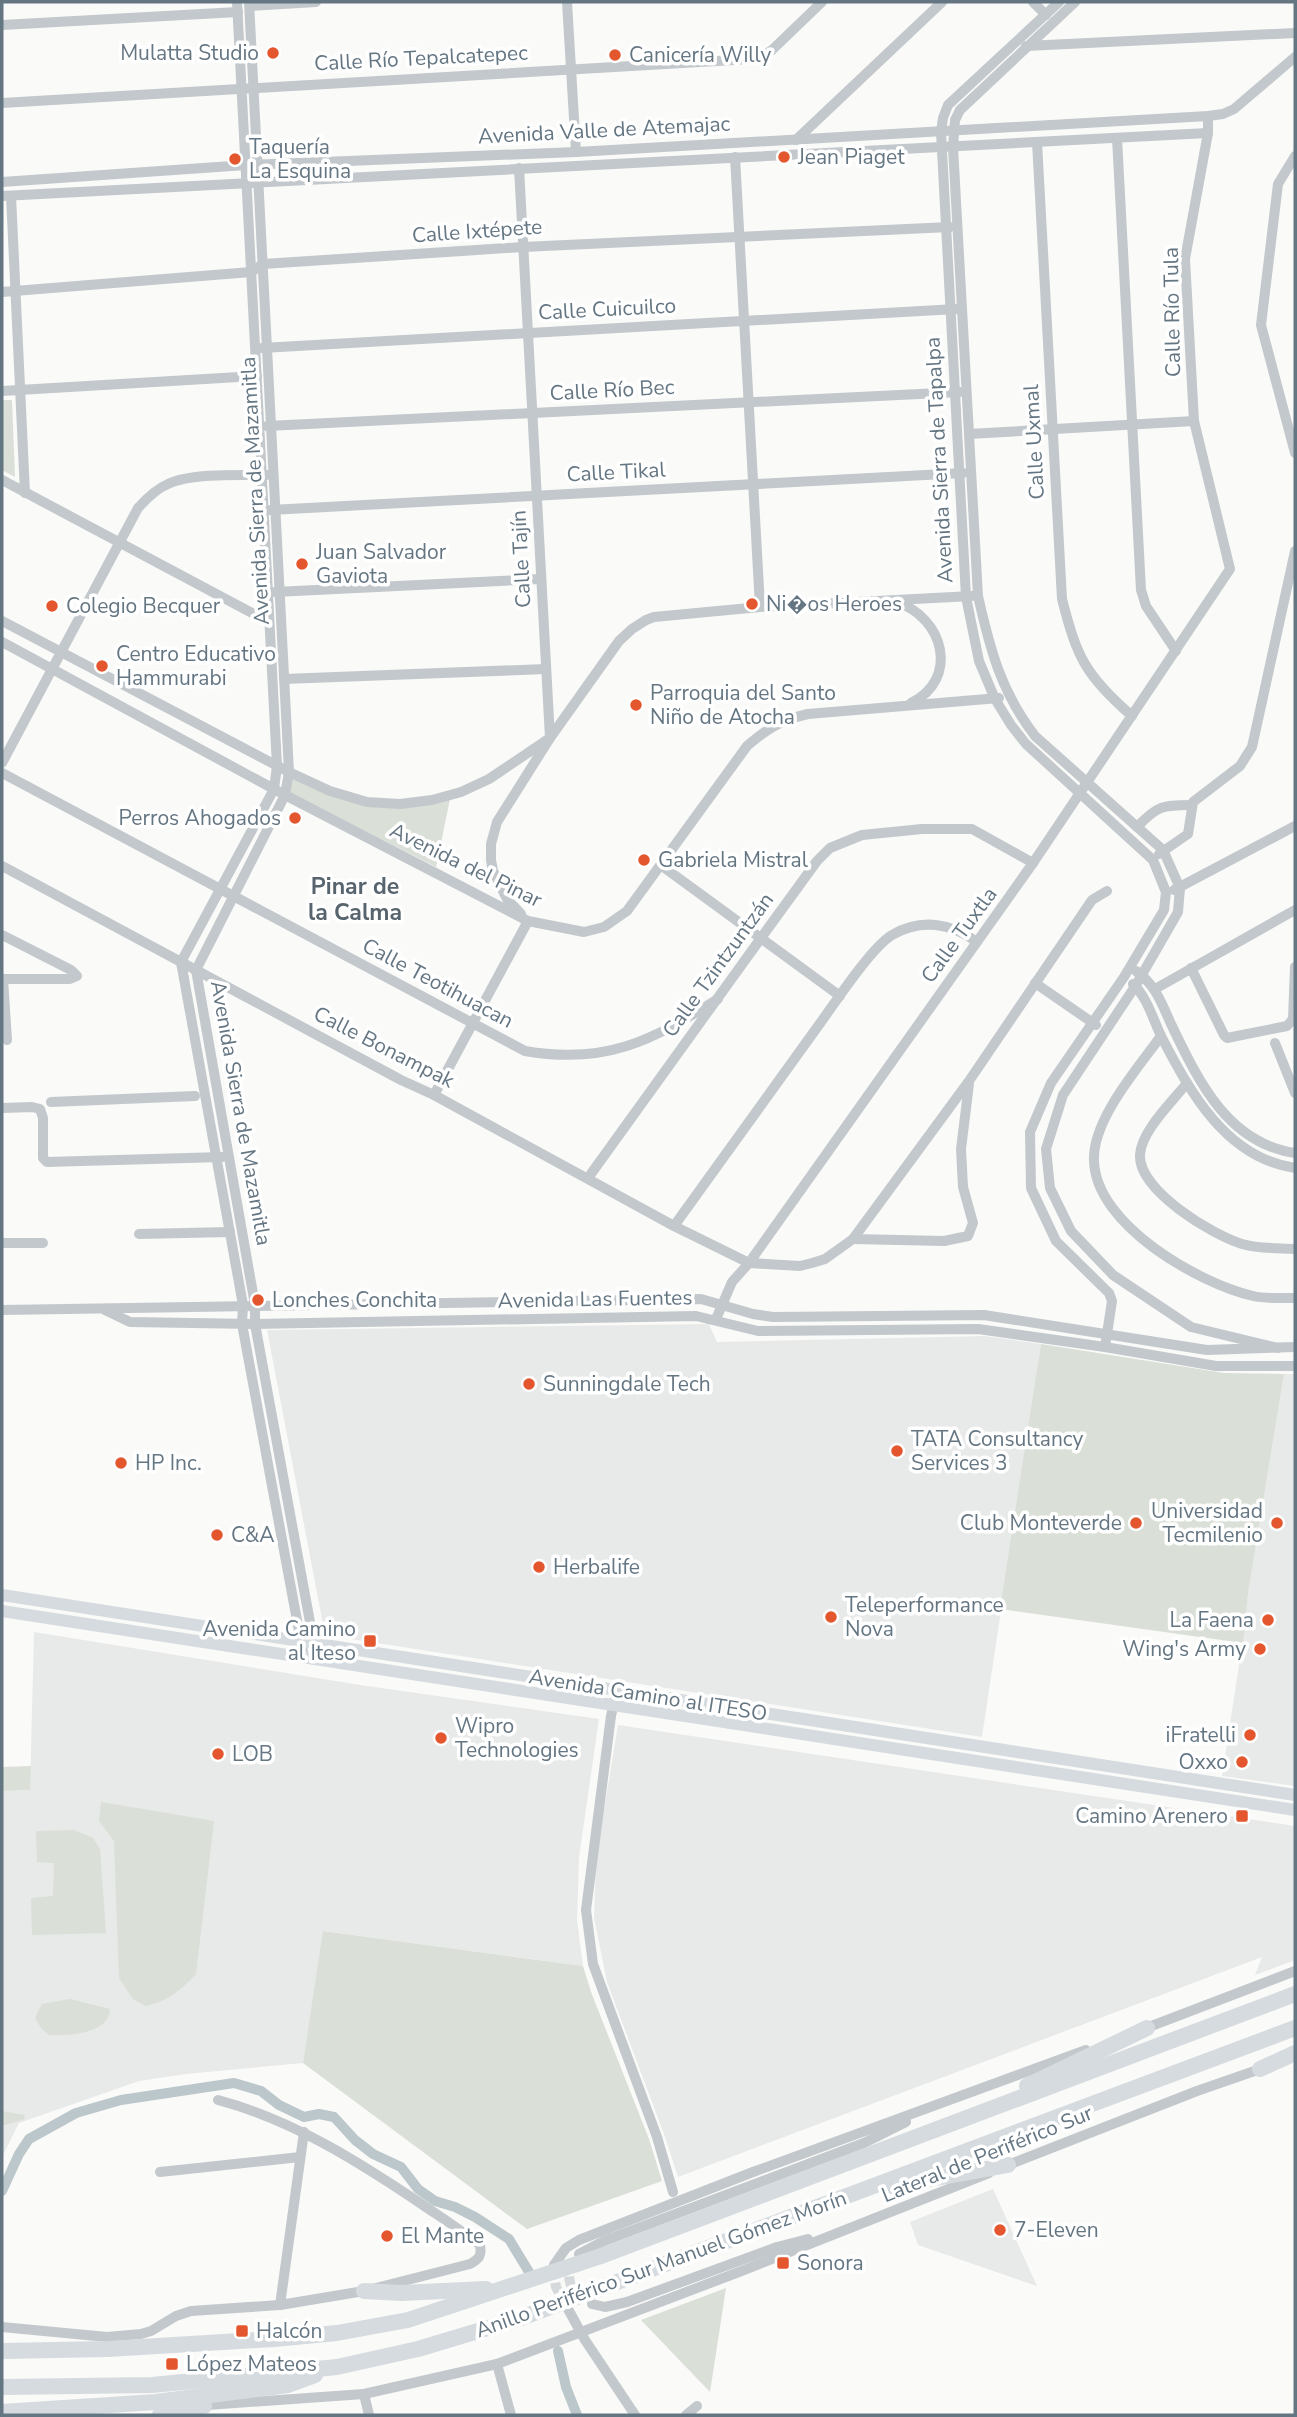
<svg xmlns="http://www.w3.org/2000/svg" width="1297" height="2417" viewBox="0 0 1297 2417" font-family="'Nunito Sans',sans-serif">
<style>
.built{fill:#e8e9e9}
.green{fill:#dadfd7}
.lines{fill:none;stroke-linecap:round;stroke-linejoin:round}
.canal{stroke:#bbc7cb;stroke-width:10}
.minor-tunnel{stroke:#d5d9db;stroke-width:10;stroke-dasharray:10 5;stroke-linecap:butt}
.minor{stroke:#c3c8cc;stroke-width:10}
.major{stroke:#d6dbdf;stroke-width:12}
.highway{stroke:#d6dbdf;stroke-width:16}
.poi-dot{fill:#e4572e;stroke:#fff;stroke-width:2.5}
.labels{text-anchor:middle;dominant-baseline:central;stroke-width:7;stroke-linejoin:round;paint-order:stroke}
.poi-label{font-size:21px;fill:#657683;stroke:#fff;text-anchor:start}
.street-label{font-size:21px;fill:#657683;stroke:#fff}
.neighbourhood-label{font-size:23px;font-weight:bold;fill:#57646e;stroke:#fff}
</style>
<rect width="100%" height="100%" fill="#fafaf8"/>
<g class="built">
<path d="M709,1324L717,1342L985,1336L1041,1344L982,1737L325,1635L267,1330Z"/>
<path d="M1284,1374H1295V1786L1222,1776L1243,1639L1248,1594Z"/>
<path d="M34,1632L360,1685L599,1719L579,1857L577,1920L583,1966L324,1931L303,2063L186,2074L139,2081L19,2123L2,2157V1791L30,1790Z"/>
<path d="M618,1725L1295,1826V1960L1255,1975L1262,1957L678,2177L664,2134L607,1982L594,1918L596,1858Z"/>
<path d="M993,2189L1037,2286L918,2245L910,2222Z"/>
</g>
<g class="green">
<path d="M2,400H12L15,477L2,470Z"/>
<path d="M291,777L356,802L450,799L436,867L289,792Z"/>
<path d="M1041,1344L1224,1373L1284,1374L1248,1594L1243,1643L1000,1609Z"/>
<path d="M31,1766L30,1790L2,1791V1767Z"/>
<path d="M101,1802L214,1821L196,1974C181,1990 168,2001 146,2006L133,1999L119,1978L114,1841L99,1821Z"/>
<path d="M74,1830L93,1838L100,1849L106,1933L32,1935L31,1898L53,1896L54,1863L37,1862L36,1831Z"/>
<path d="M323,1931L583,1966L591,1992L649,2139L662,2181L527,2229L303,2063Z"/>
<path d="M70,1999L110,2009C109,2034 68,2036 49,2035L41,2028L35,2018L42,2004Z"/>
<path d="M2,2111L24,2115L25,2119L2,2126Z"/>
<path d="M726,2288L710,2392L641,2320Z"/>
</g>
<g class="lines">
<g class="canal">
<path d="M2,2191L19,2154L29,2139L76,2113L121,2100L234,2083L261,2091L279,2105L304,2117L319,2114L334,2117L355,2140L373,2154L401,2167L418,2189L435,2201L455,2207L475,2217L509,2239L529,2272"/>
<path d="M558,2351L566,2387L577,2415"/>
</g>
<g class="minor-tunnel">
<path d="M573,2262C565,2276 570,2290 582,2300"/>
<path d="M553,2268L556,2287L566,2305"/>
</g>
<g class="minor">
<path d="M237,2L277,766L274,789L181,962L243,1305L242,1324L304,1658"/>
<path d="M249,2L289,772L285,795L196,970L255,1305V1324L317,1660"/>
<path d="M567,2L576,152"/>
<path d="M1033,2L1046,15"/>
<path d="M1059,2L948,105L943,118L941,132L966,597L979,661L995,699L1011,725L1026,744L1153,860L1166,892L1164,910L1124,977L1051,1083L1030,1132L1031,1188L1056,1241L1109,1293L1112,1301L1105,1347"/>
<path d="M1075,2L960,110L955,120L953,147L978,596C990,649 1001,692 1035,736L1163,850L1180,888L1178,912L1136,985L1063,1095L1046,1149L1050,1188L1071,1231L1113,1275L1191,1327L1278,1348"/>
<path d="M250,6L316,2"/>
<path d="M2,25L238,12"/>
<path d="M1026,46L1295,33"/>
<path d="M2,103L751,59L763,56L772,50L822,2"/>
<path d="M1117,138L1141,590L1146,606L1176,651"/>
<path d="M796,140L942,2"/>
<path d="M1037,142L1062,599C1077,658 1086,676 1132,716"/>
<path d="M1295,156L1278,184L1261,325L1295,453"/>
<path d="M735,157L760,607"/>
<path d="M519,168L550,738L497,822L491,844V860L493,871L507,899L521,914"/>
<path d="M2,182L246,165L576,152L1208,116L1223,114L1234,109L1295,57"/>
<path d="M2,196L1208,133"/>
<path d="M11,196L25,493"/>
<path d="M2,292L251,272L263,264L523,247L950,227"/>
<path d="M262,348L956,309"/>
<path d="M2,391L257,376"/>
<path d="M267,426L960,392"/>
<path d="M969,434L1194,421"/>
<path d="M2,480L269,622"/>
<path d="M270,510L963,473"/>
<path d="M275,592L541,579"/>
<path d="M896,602C944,617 960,679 911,703"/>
<path d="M2,621L289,772L330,791L367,802L400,804L432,800L461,792L489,779L550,738L619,641L632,629L646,620L654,617L760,607L972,596"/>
<path d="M2,642L285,795L528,921L584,932L604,927L627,911L747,746C768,728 781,720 808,714L999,698"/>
<path d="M284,679L546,669"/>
<path d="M2,763L138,508C146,499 156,489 168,484C190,473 241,475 267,475"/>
<path d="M2,773L525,1051C606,1065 651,1041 718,999"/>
<path d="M1137,827C1157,806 1162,805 1191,805"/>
<path d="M1159,854L1188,834L1193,802L1240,766L1252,747L1295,551"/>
<path d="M2,866L401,1080L434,1095L674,1226L749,1263L800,1266L812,1263L825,1259L853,1239L969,1081L1092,900L1107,891"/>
<path d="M662,866L840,996"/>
<path d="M1174,890L1295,826"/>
<path d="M2,935L71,970L77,976L70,979H2"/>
<path d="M1191,968L1224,1035L1227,1038L1287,1026L1293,1019L1295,967"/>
<path d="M1136,971C1155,984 1162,1004 1171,1024C1198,1080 1227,1143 1295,1153"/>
<path d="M3,979L7,1040"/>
<path d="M1035,983L1096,1025"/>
<path d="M1133,984C1147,997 1153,1019 1161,1036C1190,1092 1226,1158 1295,1168"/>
<path d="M1155,989L1295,910"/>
<path d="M1161,1036C1138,1068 1092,1120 1094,1161C1096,1225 1198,1283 1253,1296C1266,1299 1281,1298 1295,1298"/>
<path d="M1275,1043L1295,1093"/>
<path d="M1187,1083C1173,1101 1141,1131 1140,1155C1138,1190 1212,1235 1242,1244C1259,1249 1277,1248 1295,1249"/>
<path d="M434,1095L528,921"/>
<path d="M51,1102L195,1096"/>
<path d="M2,1108L32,1107L40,1109L43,1118V1158L47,1162L222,1157"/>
<path d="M588,1178L761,938L817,861L830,848L862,835L922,829H972L1033,863"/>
<path d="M674,1226C723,1158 772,1090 821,1022C837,1000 871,948 892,935C921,918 951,923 977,942"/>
<path d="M139,1234L230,1232"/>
<path d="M853,1239L944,1241L968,1236L973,1223L963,1187L961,1149L969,1084"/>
<path d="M2,1243H43"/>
<path d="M2,1310L701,1299L753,1314L773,1317L984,1315L1207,1350L1295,1347"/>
<path d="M105,1310L130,1322L255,1324L696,1316L758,1331L978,1329L1105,1347L1216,1366H1295"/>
<path d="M716,1319L732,1282L749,1263L1033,863L1230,569L1194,421L1185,259L1208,133V116"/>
<path d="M617,1690L611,1716L586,1910L593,1964L657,2137L673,2192"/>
<path d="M1141,2030L1295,1971"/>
<path d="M1003,2167L1197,2091L1266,2067"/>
<path d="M160,2172L300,2157"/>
<path d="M579,2254L604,2241L864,2143L906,2122"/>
<path d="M554,2265L566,2248L579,2240L753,2172L1086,2050"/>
<path d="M592,2304L605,2307L627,2302L777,2247L808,2239"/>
<path d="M280,2305L304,2132"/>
<path d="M568,2309L585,2340L635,2415"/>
<path d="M2,2327L107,2337L141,2334L151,2331L176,2316L191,2311L280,2305L364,2291L470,2264C479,2259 482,2256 480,2245C462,2231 442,2218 423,2205C359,2162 293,2120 218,2100"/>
<path d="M497,2364L511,2415"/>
<path d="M364,2394L369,2415"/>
<path d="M207,2405L364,2394L497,2364L739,2272L989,2173"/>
<path d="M686,2415L697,2406"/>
</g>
<g class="major">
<path d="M2,1595L1295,1795"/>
<path d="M2,1611L1295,1810"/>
</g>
<g class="highway">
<path d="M1260,2069L1295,2053"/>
<path d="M1027,2086L1147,2028"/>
<path d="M892,2186L1008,2165"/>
<path d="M364,2291L401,2293L486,2289"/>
<path d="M2,2351L108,2349L274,2339L337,2333L408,2320L601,2256L1295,1994"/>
<path d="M2,2387L152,2385L337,2367L418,2349L521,2318L1295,2028"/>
<path d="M2,2412L156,2402L288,2385L315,2375"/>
<path d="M160,2415L204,2406"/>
</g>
</g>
<g class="poi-dot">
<circle cx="273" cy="53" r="7"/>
<circle cx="615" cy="55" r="7"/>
<circle cx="784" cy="157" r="7"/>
<circle cx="235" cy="159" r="7"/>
<circle cx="302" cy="564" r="7"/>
<circle cx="752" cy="604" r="7"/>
<circle cx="52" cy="606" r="7"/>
<circle cx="102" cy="666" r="7"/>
<circle cx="636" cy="705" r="7"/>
<circle cx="295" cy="818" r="7"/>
<circle cx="644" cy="860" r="7"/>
<circle cx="258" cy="1300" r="7"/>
<circle cx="529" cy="1384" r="7"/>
<circle cx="897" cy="1451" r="7"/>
<circle cx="121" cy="1463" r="7"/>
<circle cx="1136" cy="1523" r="7"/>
<circle cx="1277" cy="1523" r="7"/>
<circle cx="217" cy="1535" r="7"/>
<circle cx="539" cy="1567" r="7"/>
<circle cx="831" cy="1617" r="7"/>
<circle cx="1268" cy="1620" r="7"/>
<rect x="363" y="1634" width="14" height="14" rx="3.5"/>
<circle cx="1260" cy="1649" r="7"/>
<circle cx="1250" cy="1735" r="7"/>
<circle cx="441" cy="1738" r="7"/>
<circle cx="218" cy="1754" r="7"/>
<circle cx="1242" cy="1762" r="7"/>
<rect x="1235" y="1809" width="14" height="14" rx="3.5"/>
<circle cx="1000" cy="2230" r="7"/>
<circle cx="387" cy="2236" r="7"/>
<rect x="776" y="2256" width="14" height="14" rx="3.5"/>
<rect x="235" y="2324" width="14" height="14" rx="3.5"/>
<rect x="165" y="2357" width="14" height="14" rx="3.5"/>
</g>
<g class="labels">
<g class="poi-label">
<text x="259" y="53" text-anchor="end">Mulatta Studio</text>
<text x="629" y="55">Canicería Willy</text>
<text x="249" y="147">Taquería<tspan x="249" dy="24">La Esquina</tspan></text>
<text x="798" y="157">Jean Piaget</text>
<text x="316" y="552">Juan Salvador<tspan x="316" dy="24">Gaviota</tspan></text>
<text x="766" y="604">Ni�os Heroes</text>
<text x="66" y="606">Colegio Becquer</text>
<text x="116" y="654">Centro Educativo<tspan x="116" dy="24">Hammurabi</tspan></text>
<text x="650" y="693">Parroquia del Santo<tspan x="650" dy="24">Niño de Atocha</tspan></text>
<text x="281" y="818" text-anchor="end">Perros Ahogados</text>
<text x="658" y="860">Gabriela Mistral</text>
<text x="272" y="1300">Lonches Conchita</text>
<text x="543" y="1384">Sunningdale Tech</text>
<text x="911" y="1439">TATA Consultancy<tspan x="911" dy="24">Services 3</tspan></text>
<text x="135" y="1463">HP Inc.</text>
<text x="1263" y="1511" text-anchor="end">Universidad<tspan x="1263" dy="24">Tecmilenio</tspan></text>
<text x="1122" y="1523" text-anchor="end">Club Monteverde</text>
<text x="231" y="1535">C&amp;A</text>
<text x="553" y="1567">Herbalife</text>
<text x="845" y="1605">Teleperformance<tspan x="845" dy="24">Nova</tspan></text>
<text x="1254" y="1620" text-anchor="end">La Faena</text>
<text x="356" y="1629" text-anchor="end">Avenida Camino<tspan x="356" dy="24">al Iteso</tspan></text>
<text x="1246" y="1649" text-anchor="end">Wing's Army</text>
<text x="455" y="1726">Wipro<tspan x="455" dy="24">Technologies</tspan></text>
<text x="1236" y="1735" text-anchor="end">iFratelli</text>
<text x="232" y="1754">LOB</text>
<text x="1228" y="1762" text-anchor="end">Oxxo</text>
<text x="1228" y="1816" text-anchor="end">Camino Arenero</text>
<text x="1014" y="2230">7-Eleven</text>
<text x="401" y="2236">El Mante</text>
<text x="797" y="2263">Sonora</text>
<text x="256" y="2331">Halcón</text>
<text x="186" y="2364">López Mateos</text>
</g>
<g class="street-label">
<text transform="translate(421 58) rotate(-3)">Calle Río Tepalcatepec</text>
<text transform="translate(604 130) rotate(-3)">Avenida Valle de Atemajac</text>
<text transform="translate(477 231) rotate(-4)">Calle Ixtépete</text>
<text transform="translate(607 309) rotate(-3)">Calle Cuicuilco</text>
<text transform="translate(1172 312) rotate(-91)">Calle Río Tula</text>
<text transform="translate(612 390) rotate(-3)">Calle Río Bec</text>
<text transform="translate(1034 442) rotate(-93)">Calle Uxmal</text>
<text transform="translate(939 460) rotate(-93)">Avenida Sierra de Tapalpa</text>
<text transform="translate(616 472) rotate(-3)">Calle Tikal</text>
<text transform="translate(255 491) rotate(-93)">Avenida Sierra de Mazamitla</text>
<text transform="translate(521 559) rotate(-93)">Calle Tajín</text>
<text transform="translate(466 865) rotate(26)">Avenida del Pinar</text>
<text transform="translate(959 935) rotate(-54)">Calle Tuxtla</text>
<text transform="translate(718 965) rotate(-54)">Calle Tzintzuntzán</text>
<text transform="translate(438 983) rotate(28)">Calle Teotihuacan</text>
<text transform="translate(384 1047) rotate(27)">Calle Bonampak</text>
<text transform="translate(241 1113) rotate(80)">Avenida Sierra de Mazamitla</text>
<text transform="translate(595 1299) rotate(-1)">Avenida Las Fuentes</text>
<text transform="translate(648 1695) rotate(9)">Avenida Camino al ITESO</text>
<text transform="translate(987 2154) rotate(-22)">Lateral de Periférico Sur</text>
<text transform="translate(661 2264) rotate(-20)">Anillo Periférico Sur Manuel Gómez Morín</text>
</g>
<g class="neighbourhood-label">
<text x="355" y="886">Pinar de<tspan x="355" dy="26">la Calma</tspan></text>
</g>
</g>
<rect width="1297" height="2417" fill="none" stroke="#657683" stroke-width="7"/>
</svg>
